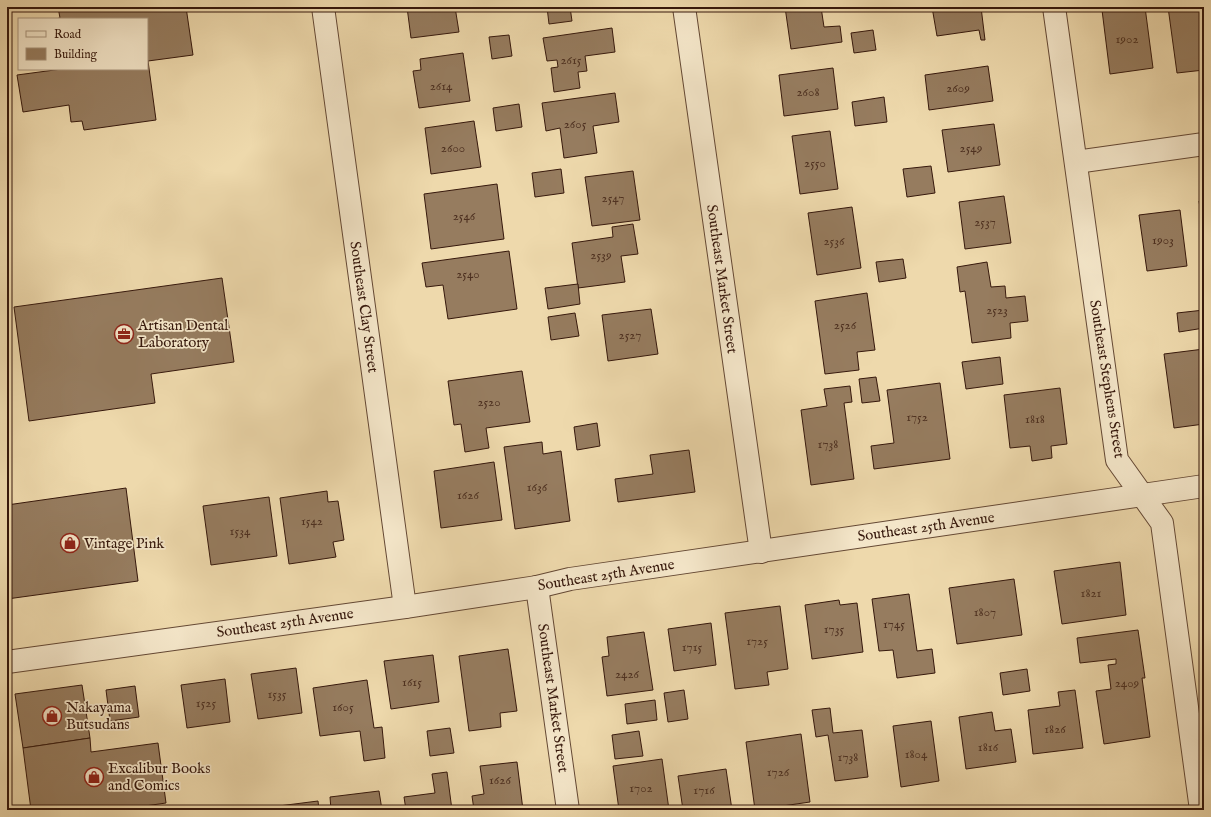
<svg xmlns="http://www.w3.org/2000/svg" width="1211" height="817" viewBox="0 0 1211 817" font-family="'IM FELL English',serif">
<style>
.building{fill:#967c5f;stroke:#36180c}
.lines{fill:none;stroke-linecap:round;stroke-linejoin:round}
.minor-casing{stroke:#644834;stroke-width:24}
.minor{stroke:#f4e6c9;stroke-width:22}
.labels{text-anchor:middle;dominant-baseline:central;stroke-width:3.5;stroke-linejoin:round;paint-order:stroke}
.number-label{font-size:13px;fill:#4e3121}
.street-label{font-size:15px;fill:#36180c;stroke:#f4e6c9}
.poi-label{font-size:15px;fill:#36180c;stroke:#f4e6c9;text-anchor:start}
</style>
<rect width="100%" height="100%" fill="#eed9ac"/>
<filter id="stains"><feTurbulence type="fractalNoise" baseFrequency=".005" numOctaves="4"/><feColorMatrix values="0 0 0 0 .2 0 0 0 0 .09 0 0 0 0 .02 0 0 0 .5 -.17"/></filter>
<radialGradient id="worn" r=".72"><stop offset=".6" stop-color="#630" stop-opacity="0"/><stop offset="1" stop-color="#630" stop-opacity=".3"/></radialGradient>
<g class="building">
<path d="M58,7H186L193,55L148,61L156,120L84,130L82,121L71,122L69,105L23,112L17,75L62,69H147V19H55L60,18Z"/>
<path d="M407,7H455L459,32L411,38Z"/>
<path d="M547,7H570L572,21L549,24Z"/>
<path d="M785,7H821L824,27L840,26L842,42L791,49Z"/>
<path d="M932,7H981L985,40H981L979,30L937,36Z"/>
<path d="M1126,7H1145L1153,68L1110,74L1102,10Z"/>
<path d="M1168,7H1204V70L1177,73Z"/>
<path d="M612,28L615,52L585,56L587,71L578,72L580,88L554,92L551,68L558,67L557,60L547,61L543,38Z"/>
<path d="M873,30L876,50L854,53L851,33Z"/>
<path d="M509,35L512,56L492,59L489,37Z"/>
<path d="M463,53L470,101L419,108L413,71L421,70L420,59Z"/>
<path d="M988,66L993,101L929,110L925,75Z"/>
<path d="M833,68L838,109L784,116L779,75Z"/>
<path d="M615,93L619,122L593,126L597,153L564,158L560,128L546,131L542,103Z"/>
<path d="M884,97L887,122L855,126L852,102Z"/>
<path d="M519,104L522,127L496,131L493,108Z"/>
<path d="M474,121L481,167L431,174L425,128Z"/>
<path d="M994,124L1000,165L948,172L942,130Z"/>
<path d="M830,131L838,189L800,194L792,136Z"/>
<path d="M931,166L935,193L907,197L903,169Z"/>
<path d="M561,169L564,193L535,197L532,173Z"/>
<path d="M633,171L640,220L592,226L585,177Z"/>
<path d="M497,184L504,239L431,249L424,194Z"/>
<path d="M1004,196L1011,243L965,249L959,202Z"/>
<path d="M1204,200V234L1199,201Z"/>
<path d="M852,207L861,268L817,275L808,213Z"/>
<path d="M1180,210L1187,266L1147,271L1139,215Z"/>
<path d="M633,224L638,254L621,256L625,282L578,288L572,243L613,237L612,227Z"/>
<path d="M509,251L517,309L448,319L443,285L426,287L422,263Z"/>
<path d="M903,259L906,278L879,282L876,262Z"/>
<path d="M987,262L991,287L1005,286L1006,298L1025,296L1028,321L1010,323L1011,338L972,343L965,291L960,292L957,267Z"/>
<path d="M222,278L234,362L151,374L155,403L29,421L14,307Z"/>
<path d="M578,284L580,304L548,309L545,288Z"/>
<path d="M867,293L875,350L857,352L859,370L825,374L815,301Z"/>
<path d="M651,309L658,354L608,361L602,315Z"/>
<path d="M1204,310V328L1179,332L1177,313Z"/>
<path d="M575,313L579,336L551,340L548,317Z"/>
<path d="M1204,349V424L1174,428L1164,354Z"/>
<path d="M1000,357L1003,384L966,389L962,362Z"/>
<path d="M522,371L530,422L486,428L489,448L465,452L461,424L454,425L448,381Z"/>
<path d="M876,377L880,401L862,403L859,379Z"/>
<path d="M940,383L950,459L874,469L871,446L894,443L887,390Z"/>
<path d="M850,386L852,402L844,403L854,479L811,485L801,410L827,406L824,389Z"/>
<path d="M1060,388L1067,444L1051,446L1052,458L1032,461L1030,446L1010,448L1004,395Z"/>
<path d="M597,423L600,446L577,450L574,427Z"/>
<path d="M542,442L543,454L561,451L570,521L515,529L504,447Z"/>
<path d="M689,450L695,492L618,502L615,479L653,474L650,455Z"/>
<path d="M494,462L502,520L441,528L434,471Z"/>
<path d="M126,488L138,581L7,599V505Z"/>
<path d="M327,491L328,502L338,501L344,540L333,542L336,557L289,564L280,498Z"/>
<path d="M269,497L277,556L211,565L203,506Z"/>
<path d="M1120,562L1126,615L1062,624L1054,571Z"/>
<path d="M1014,579L1022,635L957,644L949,588Z"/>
<path d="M909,594L917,651L932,649L935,673L897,678L893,650L879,651L872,599Z"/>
<path d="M839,600L840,605L857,603L863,652L812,659L805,605Z"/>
<path d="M780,606L788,669L767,672L769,685L735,689L725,613Z"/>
<path d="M711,623L716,665L674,671L668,629Z"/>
<path d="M1138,630L1145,678H1142L1150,737L1104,744L1096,691L1111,689L1108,665L1116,664V659L1080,663L1077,638Z"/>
<path d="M644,632L653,690L607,696L602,657L609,656L607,637Z"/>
<path d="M508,649L517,711L500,713L501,727L469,731L459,656Z"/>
<path d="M433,655L439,702L391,709L384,661Z"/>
<path d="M296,668L302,713L258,719L251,674Z"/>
<path d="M1027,669L1030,691L1003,695L1000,673Z"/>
<path d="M225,679L230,722L187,728L181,685Z"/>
<path d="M367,680L374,728L382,727L385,758L364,761L360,731L320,736L313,688Z"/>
<path d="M82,685L90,738L23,748L15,694Z"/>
<path d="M135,686L139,717L110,721L106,690Z"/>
<path d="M684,690L688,719L668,722L664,693Z"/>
<path d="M1075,690L1083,748L1033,754L1028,710L1060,706L1058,692Z"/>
<path d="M655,700L657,720L627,724L625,704Z"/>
<path d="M830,708L833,733L862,730L868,777L835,781L828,735L816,737L812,710Z"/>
<path d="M992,712L995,731L1011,729L1016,762L966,769L959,717Z"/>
<path d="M931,721L939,781L901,787L893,726Z"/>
<path d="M450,728L454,753L430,756L427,731Z"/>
<path d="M639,731L643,756L615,759L612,735Z"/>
<path d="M801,734L810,802L755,810L746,742Z"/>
<path d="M90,738L91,752L158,743L166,803L117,810H31L23,748Z"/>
<path d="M662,759L669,810H619L613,766Z"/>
<path d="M517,762L523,810H474L472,796L484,794L480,766Z"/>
<path d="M726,769L732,810H706V808L683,810L678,776Z"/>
<path d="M447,772L452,810H406L404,797L435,793L432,774Z"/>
<path d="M379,791L382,810H331L330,797Z"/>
<path d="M318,801L319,810H264L263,808Z"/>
</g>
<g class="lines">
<defs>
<g id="minor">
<path d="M323,7L405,607"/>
<path d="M684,7L761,552"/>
<path d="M1054,7L1117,460L1162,523L1201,810"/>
<path d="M1076,162L1204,144"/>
<path d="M537,587L568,810"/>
<path d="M7,662L405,607L537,587L570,579L1204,486"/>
</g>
</defs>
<use href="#minor" class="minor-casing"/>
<use href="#minor" class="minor"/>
</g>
<defs>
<symbol id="office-ring" viewBox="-11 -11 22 22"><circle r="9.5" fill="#f4e6c9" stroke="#8f2418" stroke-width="1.5"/><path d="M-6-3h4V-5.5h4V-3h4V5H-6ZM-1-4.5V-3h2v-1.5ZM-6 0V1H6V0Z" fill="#8f2418"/></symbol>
<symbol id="shop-ring" viewBox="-11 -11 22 22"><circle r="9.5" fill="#f4e6c9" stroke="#8f2418" stroke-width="1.5"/><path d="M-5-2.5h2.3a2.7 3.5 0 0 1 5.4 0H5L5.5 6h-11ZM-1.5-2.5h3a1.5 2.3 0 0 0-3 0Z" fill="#8f2418"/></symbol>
</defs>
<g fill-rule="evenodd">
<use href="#office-ring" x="113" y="323" width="22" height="22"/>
<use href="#shop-ring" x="59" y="532" width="22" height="22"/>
<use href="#shop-ring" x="41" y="705" width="22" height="22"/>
<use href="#shop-ring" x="83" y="766" width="22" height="22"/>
</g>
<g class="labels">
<g class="number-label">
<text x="1127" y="39">1902</text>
<text x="571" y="60">2615</text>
<text x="441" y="86">2614</text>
<text x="958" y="88">2609</text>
<text x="808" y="92">2608</text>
<text x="575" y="124">2605</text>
<text x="453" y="148">2600</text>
<text x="971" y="148">2549</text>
<text x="815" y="163">2550</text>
<text x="613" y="198">2547</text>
<text x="464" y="216">2546</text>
<text x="985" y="222">2537</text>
<text x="1163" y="240">1903</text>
<text x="834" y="241">2536</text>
<text x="601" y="255">2539</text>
<text x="468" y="274">2540</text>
<text x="997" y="310">2523</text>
<text x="845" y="325">2526</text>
<text x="630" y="335">2527</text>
<text x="489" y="402">2520</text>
<text x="917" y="417">1752</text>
<text x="1035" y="419">1818</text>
<text x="828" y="444">1738</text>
<text x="537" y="487">1636</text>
<text x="468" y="495">1626</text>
<text x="312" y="521">1542</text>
<text x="240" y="531">1534</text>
<text x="1091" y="593">1821</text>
<text x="985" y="612">1807</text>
<text x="894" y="624">1745</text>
<text x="834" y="629">1735</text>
<text x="757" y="641">1725</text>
<text x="692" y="647">1715</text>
<text x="627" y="674">2426</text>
<text x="412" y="682">1615</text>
<text x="1127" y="683">2409</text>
<text x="277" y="694">1535</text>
<text x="206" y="703">1525</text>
<text x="343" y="707">1605</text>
<text x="1055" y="729">1826</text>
<text x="988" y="747">1816</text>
<text x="916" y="754">1804</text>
<text x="848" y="757">1738</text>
<text x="778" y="772">1726</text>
<text x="500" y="780">1626</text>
<text x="641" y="788">1702</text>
<text x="704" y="790">1716</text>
</g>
<g class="street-label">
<text transform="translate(722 279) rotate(82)">Southeast Market Street</text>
<text transform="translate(364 307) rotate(82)">Southeast Clay Street</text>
<text transform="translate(1107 379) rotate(81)">Southeast Stephens Street</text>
<text transform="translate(926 527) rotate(-8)">Southeast 25th Avenue</text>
<text transform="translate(606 575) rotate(-9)">Southeast 25th Avenue</text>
<text transform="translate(285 623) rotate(-8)">Southeast 25th Avenue</text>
<text transform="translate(553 698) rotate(82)">Southeast Market Street</text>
</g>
<g class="poi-label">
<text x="138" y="325">Artisan Dental<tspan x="138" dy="17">Laboratory</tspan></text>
<text x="84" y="543">Vintage Pink</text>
<text x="66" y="707">Nakayama<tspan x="66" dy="17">Butsudans</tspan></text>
<text x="108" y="768">Excalibur Books<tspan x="108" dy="17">and Comics</tspan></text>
</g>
</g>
<rect width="1211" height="817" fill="none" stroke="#eed9ac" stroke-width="24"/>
<rect x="8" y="8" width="1195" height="801" fill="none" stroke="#36180c" stroke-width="2"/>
<rect x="12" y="12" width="1187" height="793" fill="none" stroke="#36180c"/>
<rect x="18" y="18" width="130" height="52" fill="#f4e6c9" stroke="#a8947d"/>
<rect x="26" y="31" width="20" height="6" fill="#f4e6c9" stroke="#a8947d"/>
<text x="54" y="38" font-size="12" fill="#36180c">Road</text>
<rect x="26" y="48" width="20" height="12" fill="#967c5f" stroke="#a8947d"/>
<text x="54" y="58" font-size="12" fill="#36180c">Building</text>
<rect width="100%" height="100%" filter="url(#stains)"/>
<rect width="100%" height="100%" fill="url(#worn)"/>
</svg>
